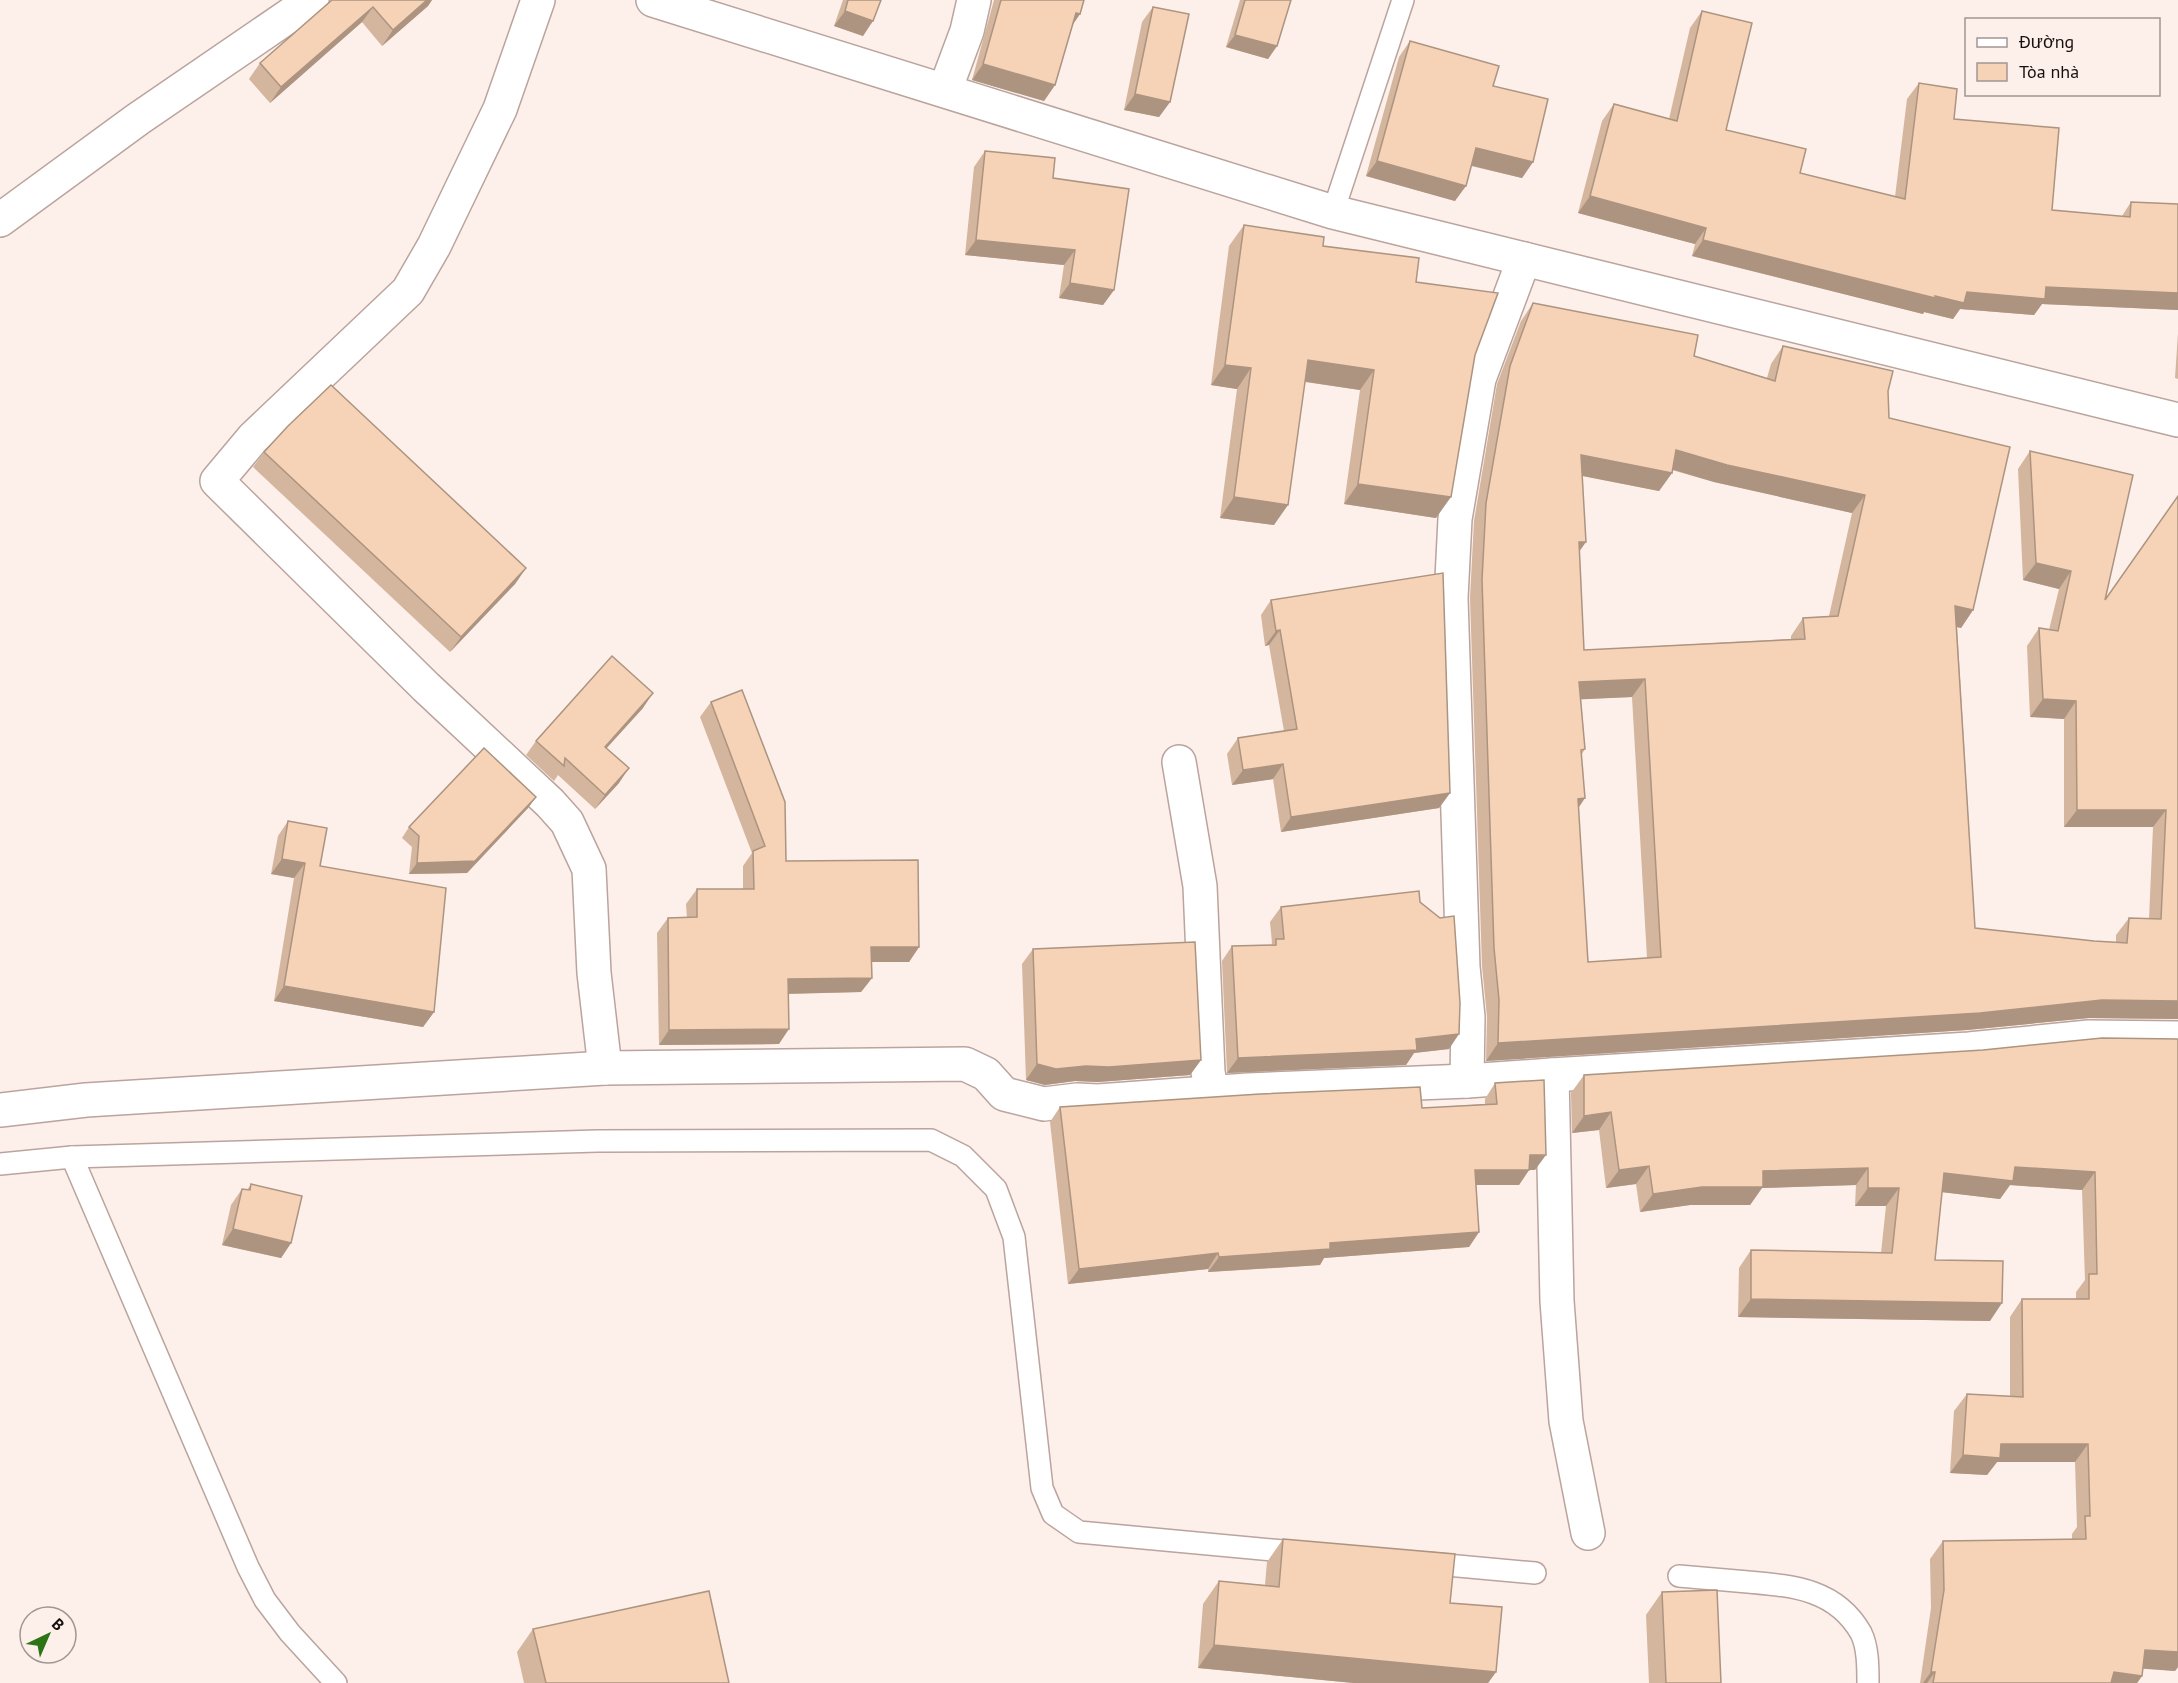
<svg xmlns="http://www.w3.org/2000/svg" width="2178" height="1683" viewBox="0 0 2178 1683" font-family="'PT Sans',sans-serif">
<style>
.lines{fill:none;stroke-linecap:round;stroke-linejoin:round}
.lane-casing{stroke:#baa49d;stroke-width:24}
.street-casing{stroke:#baa49d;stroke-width:36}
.lane{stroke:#fff;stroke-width:21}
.street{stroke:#fff;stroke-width:33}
.wall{fill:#d4b59d;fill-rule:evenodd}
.shaded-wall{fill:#ac9480}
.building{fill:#f6d3b7;stroke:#ac9480;stroke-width:1.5;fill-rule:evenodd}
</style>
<rect width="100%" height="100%" fill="#fdefea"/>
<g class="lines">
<defs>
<g id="lane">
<path d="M1333,212L1403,0"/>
<path d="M72,1157L248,1567L265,1600L290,1633L336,1683"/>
<path d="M0,1164L72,1157L597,1141L931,1140L963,1156L996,1189L1014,1237L1042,1488L1053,1514L1079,1532L1305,1553"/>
<path d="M1425,1563L1535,1573"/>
<path d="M1679,1576C1702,1578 1725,1580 1748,1582C1793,1586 1836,1589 1861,1633C1868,1647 1868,1667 1868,1683"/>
</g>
<g id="street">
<path d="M538,0L500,109L434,246L408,291L253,438L217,481L426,687L550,803L567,822L589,869L594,973L605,1068"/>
<path d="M653,0L1333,212L2178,420"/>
<path d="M945,90L967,31L974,0"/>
<path d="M0,220L138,119L312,0"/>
<path d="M1524,259L1479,379L1455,519L1451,598L1463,967L1468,1017L1467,1081L1552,1075L1557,1301L1566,1421L1588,1533"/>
<path d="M1179,762L1200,886L1208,1072L1212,1093"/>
<path d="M1552,1075L1969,1049L2089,1037L2178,1038"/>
<path d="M0,1110L86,1100L605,1068L965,1064L986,1074L1004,1094L1044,1104L1077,1100L1098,1101L1248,1090L1467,1081"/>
</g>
</defs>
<use href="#lane" class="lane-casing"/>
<use href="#street" class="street-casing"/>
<use href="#lane" class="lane"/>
<use href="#street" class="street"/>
</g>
<g class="wall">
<path d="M332,0H432L428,6L382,46L362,22L270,103L249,79L260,63Z"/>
<path d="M843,0H881L863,36L834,26Z"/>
<path d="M994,0H1084L1080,14L1073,24L1055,85L1044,101L972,80Z"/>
<path d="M1240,0H1291L1277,46L1268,59L1226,47Z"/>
<path d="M1153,7L1170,102L1159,117L1124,110L1142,22Z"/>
<path d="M1702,11L1726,130L1800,173L1895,197L1907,99L1919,83L1954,119L2052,210L2122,216L2131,202L2178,204V310L2042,304L2034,315L1960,309L1953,319L1924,312L1923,314L1692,256L1695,244L1578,213L1602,121L1614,104L1669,119L1690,28Z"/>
<path d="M1410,41L1493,86L1533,162L1522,178L1471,166L1455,201L1366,176L1399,57Z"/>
<path d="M985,151L1053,178L1114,290L1103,305L1059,298L1064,265L965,255L974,167Z"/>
<path d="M1244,225L1323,246L1416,282L1475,355L1436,518L1344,504L1360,390L1305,382L1274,525L1220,518L1237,389L1211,385L1229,246Z"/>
<path d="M1533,303L1694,356L1767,378L1771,364L1783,346L1888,391L1889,418L1973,610L1961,628L1957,627L1975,928L2094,941L2116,942V935L2129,918L2149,919L2153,827H2064V719L2030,717L2027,646L2039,628L2049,630L2059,589L2023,580L2018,469L2030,451L2105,600L2178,496V1019L2089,1018L1967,1030L1486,1061L1487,1017L1482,966L1470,598L1474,521L1497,384L1521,321ZM1672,470L1714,482L1852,513L1829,616L1803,618L1791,636V639L1584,650L1579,552L1582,476L1659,491L1672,473ZM1632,697L1647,958L1588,962L1578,808L1582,754L1585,749L1581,699Z"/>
<path d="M2178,333V379L2175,378Z"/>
<path d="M264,452L526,568L515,584L450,652L253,467Z"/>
<path d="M1271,600L1450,793L1439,808L1281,832L1273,779L1232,785L1227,754L1238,738L1284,731L1269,645L1265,646L1261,615Z"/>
<path d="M711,702L786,861L919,947L909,962H872V978L861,992L788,994L779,1044L659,1045L657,933L668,918H687L686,904L697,889H743V866L752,853L700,717Z"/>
<path d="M643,708L606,748L619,783L595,809L558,775L554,781L526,755L536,741Z"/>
<path d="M536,797L528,808L467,873L409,874L412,847L402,838L409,827Z"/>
<path d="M288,821L320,866L434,1012L423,1027L274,1001L294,878L271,874L278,836Z"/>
<path d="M1420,902L1449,1049L1414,1053L1406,1065L1227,1073L1222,961L1232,946L1271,945L1272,943L1270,922L1281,907Z"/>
<path d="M1033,949L1201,1060L1190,1075L1098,1082L1075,1081L1045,1085L1026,1080L1022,964Z"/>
<path d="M2178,1039V1667L2175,1671L2143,1668L2142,1676L2137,1683H1920L1931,1608L1930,1559L1943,1541L2072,1539V1534L2077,1527L2075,1462H1997L1987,1475L1950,1473L1954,1411L1967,1394L2010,1396V1317L2022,1299H2076V1292L2085,1280L2082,1190L2010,1185L2000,1199L1942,1192L1935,1260L1990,1321L1738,1317L1739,1268L1751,1250L1881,1253L1886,1206H1855L1856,1185L1762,1188L1750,1205H1690L1640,1212L1636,1184L1606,1188L1599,1130L1572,1133L1571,1093L1584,1075Z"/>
<path d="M1495,1083L1535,1170H1529L1519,1185H1476L1479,1232L1469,1247L1324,1258L1320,1265L1208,1272V1269L1068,1284L1050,1122L1060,1107L1422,1108L1485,1104V1099Z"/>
<path d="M251,1184L291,1243L281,1258L222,1245L231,1205L242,1189L247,1190Z"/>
<path d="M1283,1539L1450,1603L1496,1672L1488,1683H1354L1198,1668L1203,1604L1219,1581L1265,1585L1267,1562Z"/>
<path d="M1662,1592L1721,1683H1649L1646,1615Z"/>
<path d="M533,1629L729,1683H524L517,1652Z"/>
</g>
<g class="shaded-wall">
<path d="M427,0H432L428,6L382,46L393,30Z"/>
<path d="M373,7L362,22L270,103L281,87Z"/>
<path d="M845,11L873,21L863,36L834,26Z"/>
<path d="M1076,13L1080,14L1069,30Z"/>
<path d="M1235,35L1277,46L1268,59L1226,47Z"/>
<path d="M983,64L1055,85L1044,101L972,80Z"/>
<path d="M1135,94L1170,102L1159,117L1124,110Z"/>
<path d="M1476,148L1533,162L1522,178L1465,164Z"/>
<path d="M1377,161L1466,186L1455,201L1366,176Z"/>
<path d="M1590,196L1706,228L1695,244L1578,213Z"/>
<path d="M976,240L1075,250L1064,265L965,255Z"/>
<path d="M1703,240L1935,296L1967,292L2046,287L2178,293V310L2042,304L2034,315L1960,309L1953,319L1924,312L1923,314L1692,256Z"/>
<path d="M1070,283L1114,290L1103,305L1059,298Z"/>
<path d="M1308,360L1374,370L1360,390L1294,380Z"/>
<path d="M1225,365L1251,368L1237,389L1211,385Z"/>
<path d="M1676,450L1865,495L1852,513L1714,482L1664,467Z"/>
<path d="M1581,455L1672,473L1659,491L1568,473Z"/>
<path d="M1358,484L1451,497L1436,518L1344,504Z"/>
<path d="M1234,497L1288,505L1274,525L1220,518Z"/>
<path d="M1579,542H1586L1574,559Z"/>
<path d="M2036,563L2071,571L2059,589L2023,580Z"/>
<path d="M526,568L515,584L450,652L461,637Z"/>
<path d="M1955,606L1973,610L1961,628L1943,624Z"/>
<path d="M1280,630L1269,645L1265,646L1276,631Z"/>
<path d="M1645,679L1632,697L1567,700L1579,682Z"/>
<path d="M653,693L643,708L595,761L605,747Z"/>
<path d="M2043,699L2076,701L2064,719L2030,717Z"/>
<path d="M1283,764L1273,779L1232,785L1243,770Z"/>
<path d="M629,768L619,783L595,809L605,795Z"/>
<path d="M1450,793L1439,808L1281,832L1291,817Z"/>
<path d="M536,797L528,808L467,873L409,874L417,863Z"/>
<path d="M1585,798L1573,816L1578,799Z"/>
<path d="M2077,810H2166L2153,827H2064Z"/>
<path d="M282,859L305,863L294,878L271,874Z"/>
<path d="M871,947H919L909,962H861Z"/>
<path d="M872,978L861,992L777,994L788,979Z"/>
<path d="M284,986L434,1012L423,1027L274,1001Z"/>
<path d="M2102,1000L2178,1001V1019L2089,1018L1967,1030L1486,1061L1498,1043Z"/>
<path d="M789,1029L779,1044L659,1045L669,1030Z"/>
<path d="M1459,1034L1449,1049L1414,1053L1406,1065L1227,1073L1238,1058Z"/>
<path d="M1201,1060L1190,1075L1098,1082L1075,1081L1045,1085L1026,1080L1037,1064L1086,1066Z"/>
<path d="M1611,1112L1599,1130L1572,1133L1584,1116Z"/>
<path d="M1530,1155H1546L1535,1170H1529L1519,1185H1464L1475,1170Z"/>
<path d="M1649,1166L1636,1184L1606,1188L1619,1170Z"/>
<path d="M2015,1167L2095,1172L2082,1190L2010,1185L2000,1199L1932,1191L1944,1173Z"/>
<path d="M1868,1168L1856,1185L1762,1188L1750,1205H1690L1640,1212L1653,1194L1763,1171Z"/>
<path d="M1868,1188H1899L1886,1206H1855Z"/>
<path d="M233,1229L291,1243L281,1258L222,1245Z"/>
<path d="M1479,1232L1469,1247L1324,1258L1320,1265L1208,1272L1219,1257L1330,1243Z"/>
<path d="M1218,1253L1208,1269L1068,1284L1079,1269Z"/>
<path d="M1751,1299L2002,1303L1990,1321L1738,1317Z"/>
<path d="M2001,1444H2088L2075,1462H1997L1987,1475L1950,1473L1963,1455Z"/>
<path d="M1214,1645L1496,1672L1488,1683H1354L1198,1668Z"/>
<path d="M2145,1650L2178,1652V1667L2175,1671L2133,1668Z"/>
<path d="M1931,1672H1935L1927,1683H1923Z"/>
<path d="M2114,1672L2142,1676L2137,1683H2106Z"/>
</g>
<g class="building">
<path d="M332,0H427L393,30L373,7L281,87L260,63Z"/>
<path d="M848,0H881L873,21L845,11Z"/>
<path d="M1001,0H1084L1080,14L1076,13L1055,85L983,64Z"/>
<path d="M1245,0H1291L1277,46L1235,35Z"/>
<path d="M1153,7L1189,14L1170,102L1135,94Z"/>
<path d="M1702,11L1752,23L1726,130L1806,149L1800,173L1905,199L1919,83L1957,89L1954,119L2059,128L2052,210L2130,217L2131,202L2178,204V293L2046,287L2045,299L1967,292L1964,303L1935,296V298L1703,240L1706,228L1590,196L1614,104L1677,121Z"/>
<path d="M1410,41L1499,66L1493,86L1548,99L1533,162L1476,148L1466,186L1377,161Z"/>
<path d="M985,151L1055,158L1053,178L1129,189L1114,290L1070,283L1075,250L976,240Z"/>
<path d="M1244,225L1324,237L1323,246L1419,258L1416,282L1498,293L1475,355L1451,497L1358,484L1374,370L1308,360L1288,505L1234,497L1251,368L1225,365Z"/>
<path d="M1533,303L1698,335L1694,356L1775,381L1783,346L1893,371L1888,391L1889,418L2010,447L1973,610L1955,606L1975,928L2094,941L2127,943L2129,918L2161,919L2166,810H2077L2076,701L2043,699L2039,628L2058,631L2071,571L2036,563L2030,451L2133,475L2105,600L2178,496V1001L2102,1000L1980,1013L1498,1043L1499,1000L1494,948L1482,580L1486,503L1510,366ZM1676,450L1727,465L1865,495L1838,616L1803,618L1805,639L1584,650L1579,542H1586L1581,455L1672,473ZM1645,679L1661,957L1588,962L1578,799L1585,798L1581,750L1585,749L1579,682Z"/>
<path d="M331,385L526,568L461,637L264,452L288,426Z"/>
<path d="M1443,573L1450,793L1291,817L1283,764L1243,770L1238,738L1297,729L1280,630L1276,631L1271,600Z"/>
<path d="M612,656L653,693L605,747L629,768L605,795L565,758L564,766L536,741Z"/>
<path d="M742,690L785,802L786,861L918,860L919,947H871L872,978L788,979L789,1029L669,1030L668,918L697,917V889H754L753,851L765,846L711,702Z"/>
<path d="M484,748L536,797L475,861L417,863L419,836L409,827Z"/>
<path d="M288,821L327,828L320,866L446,888L434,1012L284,986L305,863L282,859Z"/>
<path d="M1419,891L1420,902L1440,918L1454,916L1460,1003L1459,1034L1416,1039L1417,1050L1238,1058L1232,946L1276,945V939H1284L1281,907Z"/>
<path d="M1195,942L1201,1060L1109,1067L1086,1066L1056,1069L1037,1064L1033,949Z"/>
<path d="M2102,1038L2178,1039V1652L2145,1650L2142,1676L2114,1672L2111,1683H1933L1935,1672H1931L1944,1590L1943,1541L2086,1539L2085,1516H2090L2088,1444H2001L2000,1458L1963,1455L1967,1394L2023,1397L2022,1299H2089V1274H2097L2095,1172L2015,1167L2013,1181L1944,1173L1935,1260L2003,1261L2002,1303L1751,1299V1250L1892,1253L1899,1188H1868V1168L1763,1171V1187H1702L1653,1194L1649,1166L1619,1170L1611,1112L1584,1116V1075L1983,1050Z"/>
<path d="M1544,1080L1546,1155H1530L1529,1170H1475L1479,1232L1330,1243V1249L1219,1257L1218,1253L1079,1269L1060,1107L1260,1094L1420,1087L1422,1108L1497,1104L1495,1083Z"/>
<path d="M251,1184L302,1196L291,1243L233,1229L242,1189L250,1190Z"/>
<path d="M1283,1539L1455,1554L1450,1603L1502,1607L1496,1672L1214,1645L1219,1581L1279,1587Z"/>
<path d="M1717,1590L1721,1683H1666L1662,1592Z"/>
<path d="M709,1591L729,1683H546L533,1629Z"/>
</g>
<rect x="1965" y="18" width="195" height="78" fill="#fdefea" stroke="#a19692" stroke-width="1.5"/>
<rect x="1977" y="38" width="30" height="9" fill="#ffffff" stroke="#a19692" stroke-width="1.5"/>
<text x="2019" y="48" font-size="18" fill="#18100e">Đường</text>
<rect x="1977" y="63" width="30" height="18" fill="#f6d3b7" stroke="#a19692" stroke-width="1.5"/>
<text x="2019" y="78" font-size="18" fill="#18100e">Tòa nhà</text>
<g transform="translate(48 1635) rotate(44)"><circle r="28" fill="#fdefea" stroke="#a19692" stroke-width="1.5"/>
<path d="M0-4.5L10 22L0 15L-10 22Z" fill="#2c7416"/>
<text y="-9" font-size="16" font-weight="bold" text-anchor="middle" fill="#18100e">B</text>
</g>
</svg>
